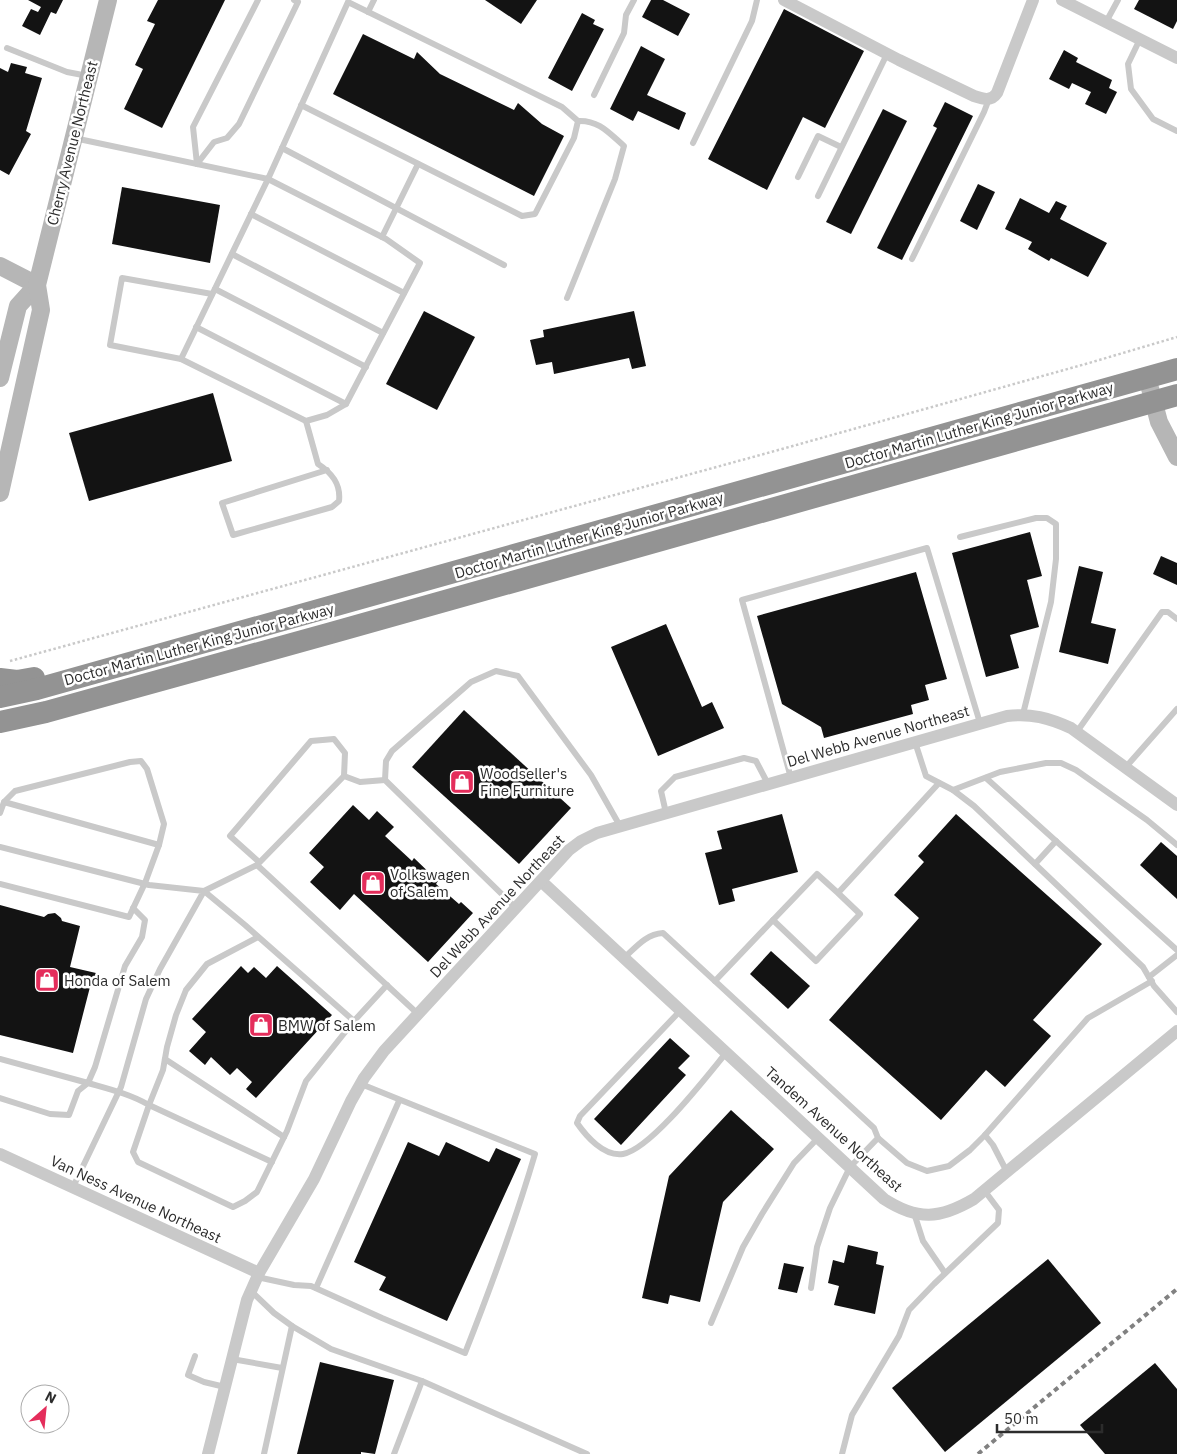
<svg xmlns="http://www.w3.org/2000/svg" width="1177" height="1454" viewBox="0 0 1177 1454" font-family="'IBM Plex Sans',sans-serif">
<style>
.building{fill:#131313}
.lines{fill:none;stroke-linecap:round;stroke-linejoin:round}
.path{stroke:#c9c9c9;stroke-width:2.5;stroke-dasharray:2.5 2.5;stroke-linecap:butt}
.lane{stroke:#c9c9c9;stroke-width:6}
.street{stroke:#c9c9c9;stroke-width:12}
.secondary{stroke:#b6b6b6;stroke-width:18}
.highway{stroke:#939393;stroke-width:22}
.rail{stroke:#818181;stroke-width:4;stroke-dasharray:5 4;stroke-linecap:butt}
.labels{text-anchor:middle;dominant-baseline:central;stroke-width:5;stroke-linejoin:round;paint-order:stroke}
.street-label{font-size:15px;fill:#2c2c2c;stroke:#fff}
.poi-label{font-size:15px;fill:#2c2c2c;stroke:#fff;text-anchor:start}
</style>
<rect width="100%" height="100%" fill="#fff"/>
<g class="building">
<path d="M28,0H63L56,14L51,12L40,35L22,26L31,9L38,12L41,7Z"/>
<path d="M158,0H225L162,128L124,109L143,69L135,65L155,24L147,21Z"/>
<path d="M485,0H537L521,24Z"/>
<path d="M651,0H663L690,14L678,36L642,17Z"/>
<path d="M1139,0H1177V21L1173,29L1134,9Z"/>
<path d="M784,9L864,51L825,128L803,117L767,190L708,159Z"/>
<path d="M582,13L595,20L593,24L604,29L572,91L548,78Z"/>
<path d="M363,34L414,59L417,52L440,74L514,110L518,103L542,124L564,136L534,196L333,94Z"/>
<path d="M641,46L665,59L647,95L686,113L679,130L638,111L633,121L610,109Z"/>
<path d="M1064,50L1078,58L1076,62L1112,80L1109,88L1117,92L1106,114L1085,104L1091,92L1072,83L1069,89L1049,79Z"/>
<path d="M11,63L27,67L25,73L42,78L26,131L31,134L9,175L0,170V68L8,72Z"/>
<path d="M945,102L973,116L902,260L877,248L937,128L933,126Z"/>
<path d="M883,109L907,121L851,234L826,222Z"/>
<path d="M978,184L995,192L977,230L960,221Z"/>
<path d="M122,187L220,205L210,263L112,244Z"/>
<path d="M1020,198L1049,213L1056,201L1067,206L1060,219L1107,243L1088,277L1051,258L1049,261L1028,249L1032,242L1005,229Z"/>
<path d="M424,311L475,337L437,410L386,384Z"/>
<path d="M634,311L646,366L632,369L629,358L554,374L552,362L536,365L530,340L544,337L543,330Z"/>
<path d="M213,393L232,461L89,501L69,433Z"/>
<path d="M1030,532L1042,576L1027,580L1039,627L1010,635L1019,668L986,677L952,553Z"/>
<path d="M1161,556L1177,563V585L1153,574Z"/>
<path d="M1079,566L1103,572L1091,623L1116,629L1108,664L1059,652Z"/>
<path d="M916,572L947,679L925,685L929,700L911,705L913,714L824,738L821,727L782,704L757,616Z"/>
<path d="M666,624L702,707L712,702L724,728L658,756L611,647Z"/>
<path d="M464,710L571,808L519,864L412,767Z"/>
<path d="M353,805L369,820L377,811L394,827L385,836L412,861L414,858L438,881L436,884L459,904L461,902L473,913L428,962L354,894L340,910L310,882L324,867L309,853Z"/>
<path d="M782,814L798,872L732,889L735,901L719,905L705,853L722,849L717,831Z"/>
<path d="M956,814L1102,944L1033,1020L1051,1036L1005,1087L986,1070L941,1120L829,1020L919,918L894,895L924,862L918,856Z"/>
<path d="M1161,842L1177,856V899L1140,865Z"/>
<path d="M0,905L44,917L48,914L55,913L61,918L62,921L80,926L70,967L96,973L92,988L90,987L73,1053L0,1035Z"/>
<path d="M771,951L810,986L788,1009L750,974Z"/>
<path d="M241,966L248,973L254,967L266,978L277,966L332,1015L256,1098L246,1089L252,1082L237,1068L230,1075L211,1057L205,1065L189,1051L206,1032L192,1019Z"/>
<path d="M670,1038L690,1056L678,1068L686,1075L621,1145L594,1119Z"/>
<path d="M731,1110L774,1149L723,1202L700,1302L670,1295L668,1304L642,1298L669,1176Z"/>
<path d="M408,1142L439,1156L446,1142L489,1162L496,1148L521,1159L447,1321L379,1290L386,1277L354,1262Z"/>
<path d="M848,1245L878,1252L876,1264L884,1266L875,1314L834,1305L839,1286L828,1283L833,1260L844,1263Z"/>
<path d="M1048,1259L1101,1323L945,1452L892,1388Z"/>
<path d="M784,1263L804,1267L797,1293L778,1289Z"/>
<path d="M320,1362L394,1380L375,1454L361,1452V1454H297Z"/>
<path d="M1155,1363L1177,1389V1454H1105L1080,1425Z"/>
</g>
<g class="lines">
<path class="path" d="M10,661L782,449L1089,363L1177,337"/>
<g class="lane">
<path d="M368,12L374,0"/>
<path d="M1106,22L1118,0"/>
<path d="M1140,39L1128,64L1131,89L1153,119L1177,131"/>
<path d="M7,48L67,72L88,76"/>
<path d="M594,95L624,33L626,15L634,0"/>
<path d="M74,138L268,179L348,2L562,107L578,121L574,138L535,214L522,216L301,105"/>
<path d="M693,143L752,21L757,0"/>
<path d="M282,148L504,265"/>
<path d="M197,164L214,142L227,138L239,124L298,2L294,0"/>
<path d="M197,164L193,127L258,0"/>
<path d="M798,177L818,136L841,147"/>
<path d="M268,179L386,239L420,263L346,404L327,415L306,421L181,359Z"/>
<path d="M818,196L887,54"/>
<path d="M251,214L404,293"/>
<path d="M382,237L418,164"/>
<path d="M232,254L383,333"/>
<path d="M912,259L984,112L989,99"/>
<path d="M215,289L366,367"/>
<path d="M567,298L615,179L624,146C609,133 599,120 578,121"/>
<path d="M196,327L346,404"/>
<path d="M181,359L110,345L122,278L212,294"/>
<path d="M306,421L318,464C332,473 341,484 339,501L332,507L233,535L222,503L327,470"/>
<path d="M960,537L1036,518H1047L1056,524V559L1051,602L1023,714"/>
<path d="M1076,733L1162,612H1168L1177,619"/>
<path d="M915,742L926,776L953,790L974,806L1143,967L1154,986L1177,1012"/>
<path d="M1125,768L1177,709"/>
<path d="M791,778L742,600L927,548L980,723"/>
<path d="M986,778L1177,950"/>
<path d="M385,780L360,782L344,776L257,865L418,1014"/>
<path d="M953,790L1000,772L1046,763H1061L1076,770L1147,820L1177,845"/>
<path d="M4,802L159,845"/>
<path d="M0,813L4,802L15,791L130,762L141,761L147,769L164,824L159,845L145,883L129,917L0,884"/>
<path d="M666,813L661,791L675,777L744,758L756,761L768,784"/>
<path d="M0,847L149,885L204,891L160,969L146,999L121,1087L73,1187"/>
<path d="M259,862L230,836L311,741L334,739L345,753L344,776"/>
<path d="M1035,864L1056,841"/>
<path d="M257,865L204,891L245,925L354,1021L387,985"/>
<path d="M838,893L860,914L816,961L773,920L817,874L838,893L939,783"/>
<path d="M516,908L385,780L386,761L392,751L471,682L496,671L518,676L591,775L620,826"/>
<path d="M258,937L207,964L186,990L176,1015L167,1047L163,1070L149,1105L272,1162"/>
<path d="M624,958C636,947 646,934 663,933L874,1128L878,1138L850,1167L830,1208L817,1247L811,1288"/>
<path d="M1149,977L1177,955"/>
<path d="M715,981L773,920"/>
<path d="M680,1011L580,1116L577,1123C586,1136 604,1157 623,1154C651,1149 707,1076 726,1053"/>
<path d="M0,1059L88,1083L95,1067L125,966L142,937L145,920L133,908"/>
<path d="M165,1059L284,1137"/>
<path d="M0,1098L50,1114L69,1115L78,1091L88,1083C109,1089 130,1094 149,1105L133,1152L138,1162L233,1207L245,1201L257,1192L287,1131L306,1081L354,1021"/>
<path d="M985,1135L1088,1018L1152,981"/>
<path d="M878,1138L907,1163L927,1171L949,1166L970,1150L985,1135L993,1145L1007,1172"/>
<path d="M914,1213L923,1241L945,1273"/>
<path d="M257,1277L294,1285L311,1286L382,1318L465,1353C491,1287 515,1222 535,1154L361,1084"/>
<path d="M316,1288L399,1101"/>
<path d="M251,1291L274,1313L292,1326L331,1349L422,1381L587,1454"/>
<path d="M711,1323L743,1247L762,1214L794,1163L818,1138"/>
<path d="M195,1356L188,1375L204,1382L225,1387"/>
<path d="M232,1359L282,1368"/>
<path d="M264,1454L292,1326"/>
<path d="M394,1454L422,1381"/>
<path d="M842,1454L852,1415L899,1336L909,1310L934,1284L998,1223L999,1210L984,1190"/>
</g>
<g class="street">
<path d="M784,0L899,60L974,96C983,99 991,102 997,93L1033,0"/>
<path d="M1062,0L1177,58"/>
<path d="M541,881L884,1199C918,1221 940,1219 974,1199L1177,1031"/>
<path d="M0,1154L259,1273"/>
<path d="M208,1454L247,1300L259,1273L314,1179L351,1101L364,1078L384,1051L569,850L581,841L597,833L1007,716C1031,713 1049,718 1071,728L1177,805"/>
</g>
<g class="secondary">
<path d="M0,266L37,285"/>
<path d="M1147,377L1159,422L1177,457"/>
<path d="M0,378L18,306L37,285"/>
<path d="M0,493L41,310L37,285L108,0"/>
</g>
<g class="highway">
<path d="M0,679L17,681L34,678"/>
<path d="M0,697L37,689L1177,369"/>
<path d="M0,722L46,712L331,633L1177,395"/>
</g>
<path class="rail" d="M978,1454L1177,1289"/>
</g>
<defs>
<symbol id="shop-square" viewBox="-11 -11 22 22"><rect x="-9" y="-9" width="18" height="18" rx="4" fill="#e42d5b" stroke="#fff"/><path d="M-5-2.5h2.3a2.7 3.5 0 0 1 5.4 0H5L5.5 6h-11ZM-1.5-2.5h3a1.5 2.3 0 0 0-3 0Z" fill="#fff"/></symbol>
</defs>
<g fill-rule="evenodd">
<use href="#shop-square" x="448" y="768" width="28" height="28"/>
<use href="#shop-square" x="359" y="869" width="28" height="28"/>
<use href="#shop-square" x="33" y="966" width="28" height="28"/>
<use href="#shop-square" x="247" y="1011" width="28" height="28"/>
</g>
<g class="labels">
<g class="street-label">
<text transform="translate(72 143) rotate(-76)">Cherry Avenue Northeast</text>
<text transform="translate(979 425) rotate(-16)">Doctor Martin Luther King Junior Parkway</text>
<text transform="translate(589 535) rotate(-16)">Doctor Martin Luther King Junior Parkway</text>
<text transform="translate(199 644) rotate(-15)">Doctor Martin Luther King Junior Parkway</text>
<text transform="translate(878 736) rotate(-16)">Del Webb Avenue Northeast</text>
<text transform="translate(497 906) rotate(-47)">Del Webb Avenue Northeast</text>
<text transform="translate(834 1129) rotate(42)">Tandem Avenue Northeast</text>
<text transform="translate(136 1199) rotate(25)">Van Ness Avenue Northeast</text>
</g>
<g class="poi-label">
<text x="480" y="773">Woodseller's<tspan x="480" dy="17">Fine Furniture</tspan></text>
<text x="390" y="874">Volkswagen<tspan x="390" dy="17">of Salem</tspan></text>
<text x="64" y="980">Honda of Salem</text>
<text x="278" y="1025">BMW of Salem</text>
</g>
</g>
<g transform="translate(45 1409) rotate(27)"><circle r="24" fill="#ffffff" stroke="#ababab"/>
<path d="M0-4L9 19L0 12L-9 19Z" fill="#e42d5b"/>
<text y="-8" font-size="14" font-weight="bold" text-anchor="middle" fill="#2c2c2c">N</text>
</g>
<path d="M997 1424v8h105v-8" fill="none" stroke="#2c2c2c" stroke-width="2.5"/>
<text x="1004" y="1424" font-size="15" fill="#2c2c2c" stroke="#ffffff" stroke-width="4" paint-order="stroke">50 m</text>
</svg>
